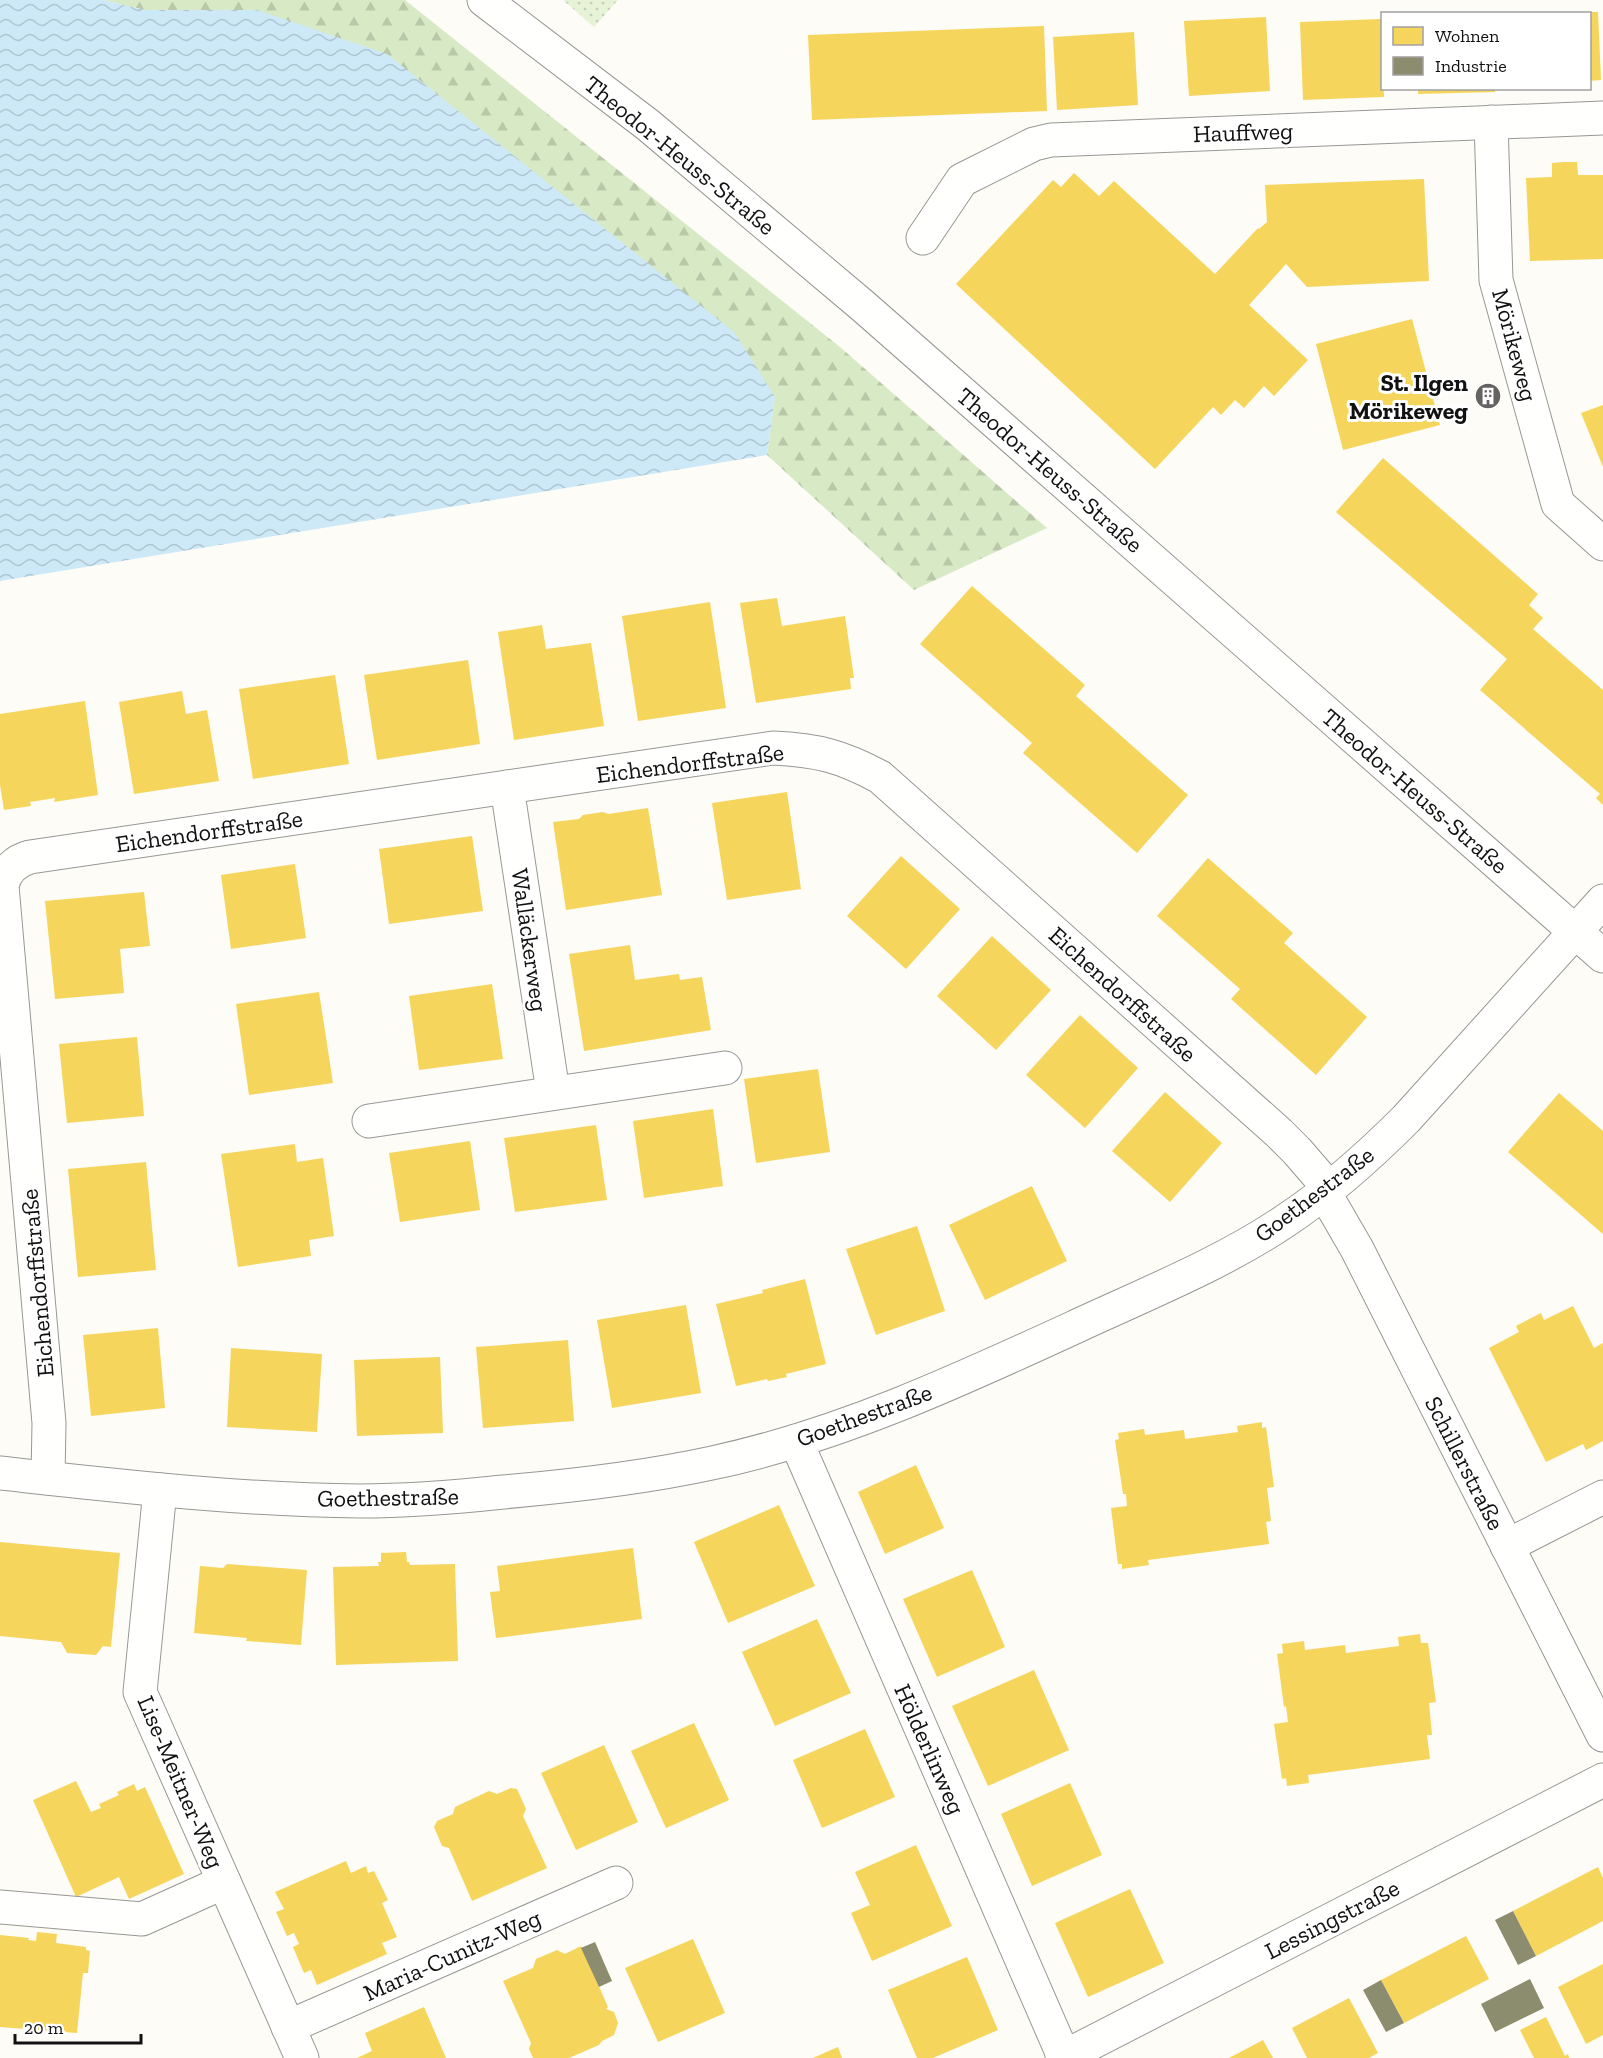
<svg xmlns="http://www.w3.org/2000/svg" width="1603" height="2058" viewBox="0 0 1603 2058" font-family="'Zilla Slab',serif">
<style>
.grass{fill:url(#grass-dots)}
.forest{fill:url(#forest-firs)}
.water{fill:url(#water-waves)}
.homes{fill:#f6d55c}
.industry{fill:#8c8c6e}
.lines{fill:none;stroke-linecap:round;stroke-linejoin:round}
.minor-casing{stroke:#979795;stroke-width:35}
.minor{stroke:#fffffe;stroke-width:33}
.labels{text-anchor:middle;dominant-baseline:central;stroke-width:6;stroke-linejoin:round;paint-order:stroke}
.street-label{font-size:24px;fill:#111;stroke:#fff}
.poi-label{font-size:24px;font-weight:bold;fill:#111;stroke:#fff;text-anchor:end}
</style>
<defs>
<pattern id="grass-dots" width="8" height="8" patternUnits="userSpaceOnUse" patternTransform="scale(1.5)"><rect width="8" height="8" fill="#e7f3d7"/><path d="M2 2h.1M6 6h.1" fill="none" stroke="#c5cfb8" stroke-width="1.8" stroke-linecap="round"/></pattern>
<pattern id="forest-firs" width="22" height="20" patternUnits="userSpaceOnUse" patternTransform="scale(1.5)"><rect width="22" height="20" fill="#d8eac5"/><path d="M5 1l3.5 6h-7zM16 11l3.5 6h-7z" fill="#b8c8a8"/></pattern>
<pattern id="water-waves" width="16" height="10" patternUnits="userSpaceOnUse" patternTransform="scale(1.5)"><rect width="16" height="10" fill="#cde8f7"/><path d="M0 5q4-4 8 0t8 0" fill="none" stroke="#afc6d3"/></pattern>
</defs>
<rect width="100%" height="100%" fill="#fdfcf7"/>
<path class="grass" d="M563,0H618L594,27Z"/>
<path class="forest" d="M103,0H405L840,347L1047,528L914,590L767,455L775,397L257,10H145Z"/>
<path class="water" d="M0,0H103L145,10H257L387,54L735,333L775,397L767,455L0,581Z"/>
<g class="homes">
<path d="M1590,12H1598L1601,80L1590,81Z"/>
<path d="M1266,17L1270,91L1189,96L1184,21Z"/>
<path d="M1381,19L1384,97L1303,100L1300,22Z"/>
<path d="M1044,26L1047,111L812,120L808,35Z"/>
<path d="M1134,32L1138,105L1057,110L1053,37Z"/>
<path d="M1418,88H1495V92L1418,94Z"/>
<path d="M1563,162H1577L1578,175H1603V259L1530,261L1526,178L1552,177V163Z"/>
<path d="M1074,173L1099,196L1114,181L1215,274L1258,228L1259,229L1267,222L1265,185L1424,179L1429,281L1307,287L1286,264L1249,305L1308,360L1274,396L1264,386L1244,408L1235,400L1221,415L1213,407L1155,469L956,284L1053,180L1061,187Z"/>
<path d="M1412,319L1440,425L1343,450L1316,344Z"/>
<path d="M1493,386L1497,403L1484,406L1480,389Z"/>
<path d="M1603,405V467L1581,413Z"/>
<path d="M1383,458L1538,594L1529,605L1543,618L1533,629L1603,690V805L1596,798L1600,794L1480,690L1507,659L1336,512Z"/>
<path d="M972,586L1085,685L1076,696L1188,795L1137,853L1023,753L1032,743L920,644Z"/>
<path d="M777,598L782,626L845,616L854,678H850L851,689L756,703L740,603Z"/>
<path d="M710,602L726,708L638,721L622,616Z"/>
<path d="M542,625L546,649L591,643L604,726L514,740L498,632Z"/>
<path d="M468,660L480,744L377,760L364,675Z"/>
<path d="M335,675L349,764L253,779L239,689Z"/>
<path d="M182,691L186,714L207,710L219,781L134,794L119,702Z"/>
<path d="M85,701L98,795L54,802L55,798L30,802L31,806L4,810L0,785V714Z"/>
<path d="M787,792L801,889L727,900L712,803Z"/>
<path d="M648,808L662,895L566,910L553,822L579,819L583,815L603,812L608,814Z"/>
<path d="M472,836L483,911L389,924L379,849Z"/>
<path d="M901,856L960,909L906,969L847,916Z"/>
<path d="M1208,858L1293,933L1284,943L1367,1017L1316,1075L1231,999L1240,989L1157,916Z"/>
<path d="M295,864L306,938L231,949L221,875Z"/>
<path d="M144,892L150,946L120,949L124,993L55,999L45,901Z"/>
<path d="M992,936L1051,990L996,1050L937,996Z"/>
<path d="M630,945L635,980L679,974L680,980L702,977L711,1030L584,1051L569,954Z"/>
<path d="M492,984L503,1059L419,1070L409,996Z"/>
<path d="M319,992L333,1083L249,1095L236,1004Z"/>
<path d="M1080,1015L1138,1068L1085,1128L1026,1075Z"/>
<path d="M137,1037L144,1116L67,1123L59,1044Z"/>
<path d="M818,1069L830,1152L756,1163L744,1079Z"/>
<path d="M1165,1092L1222,1143L1170,1202L1112,1151Z"/>
<path d="M1559,1093L1603,1131V1234L1508,1152Z"/>
<path d="M713,1109L723,1186L644,1198L633,1121Z"/>
<path d="M596,1125L607,1200L515,1212L504,1138Z"/>
<path d="M470,1141L480,1210L400,1222L389,1153Z"/>
<path d="M295,1144L297,1162L323,1158L334,1236L309,1240L311,1256L238,1267L221,1154Z"/>
<path d="M146,1162L156,1270L78,1277L68,1169Z"/>
<path d="M1032,1186L1067,1261L985,1300L949,1225Z"/>
<path d="M917,1226L945,1311L876,1335L846,1249Z"/>
<path d="M805,1279L826,1364L786,1374L787,1377L768,1381L767,1379L736,1386L716,1304L763,1293L762,1290Z"/>
<path d="M686,1305L701,1393L612,1408L597,1320Z"/>
<path d="M1573,1306L1594,1348L1603,1343V1441L1586,1450L1583,1444L1546,1462L1489,1348L1519,1332L1516,1326L1541,1313L1544,1320Z"/>
<path d="M158,1328L165,1408L91,1416L83,1335Z"/>
<path d="M568,1340L574,1421L483,1428L476,1347Z"/>
<path d="M231,1348L322,1354L317,1432L227,1427Z"/>
<path d="M440,1357L443,1433L357,1436L354,1360Z"/>
<path d="M1262,1422V1428L1266,1427L1274,1487L1267,1488L1271,1521L1266,1522L1269,1544L1148,1560L1149,1565L1122,1569V1564H1118L1111,1508L1127,1506L1126,1494H1123L1115,1440L1119,1439L1118,1433L1144,1429L1145,1435L1184,1430L1185,1439L1238,1432L1237,1426Z"/>
<path d="M916,1465L944,1528L885,1554L858,1492Z"/>
<path d="M779,1505L815,1586L728,1623L694,1542Z"/>
<path d="M0,1542L120,1553L111,1647L103,1646L96,1655L67,1653L61,1642L0,1636Z"/>
<path d="M633,1548L642,1619L496,1638L490,1592L500,1591L497,1566Z"/>
<path d="M406,1552L407,1562H409L410,1565L455,1564L458,1661L336,1665L333,1567L379,1566L378,1562H381V1553Z"/>
<path d="M227,1564L307,1570L301,1645L246,1641L247,1638L194,1633L200,1566L223,1568Z"/>
<path d="M972,1570L1005,1647L937,1677L903,1599Z"/>
<path d="M817,1619L851,1693L775,1726L742,1652Z"/>
<path d="M1420,1634L1421,1643H1428L1436,1702L1429,1703L1432,1735H1427L1430,1759L1308,1775L1309,1783L1287,1786L1286,1778L1282,1779L1274,1724L1288,1722L1286,1706L1284,1707L1277,1654L1283,1653L1282,1644L1304,1641L1305,1650L1345,1645L1346,1653L1399,1646L1398,1637Z"/>
<path d="M1034,1670L1069,1750L988,1786L952,1706Z"/>
<path d="M694,1723L729,1800L666,1828L631,1751Z"/>
<path d="M865,1729L895,1797L822,1828L793,1760Z"/>
<path d="M604,1745L638,1822L576,1850L541,1773Z"/>
<path d="M76,1781L91,1812L101,1808L99,1804L119,1795L117,1792L134,1784L137,1791L145,1787L184,1874L129,1899L119,1877L76,1897L33,1800Z"/>
<path d="M1070,1783L1102,1855L1032,1886L1001,1814Z"/>
<path d="M511,1788L517,1789L526,1809L523,1816L547,1868L472,1901L449,1848L442,1846L434,1827L437,1821L453,1814L455,1807L489,1791L497,1794Z"/>
<path d="M916,1845L952,1926L872,1961L851,1913L870,1905L855,1872Z"/>
<path d="M346,1861L351,1873L366,1866L368,1873L374,1871L388,1900L382,1903L397,1937L382,1943L387,1954L317,1985L311,1970L304,1973L293,1947L299,1944L294,1933L287,1936L276,1912L284,1909L275,1892Z"/>
<path d="M1598,1867L1603,1878V1921L1536,1956L1513,1911Z"/>
<path d="M1130,1889L1164,1963L1088,1997L1055,1923Z"/>
<path d="M37,1932L57,1934L56,1943L86,1947V1950L90,1951L88,1973H83L77,2033L0,2027V1935L29,1938L28,1940L36,1941Z"/>
<path d="M1466,1936L1489,1979L1404,2023L1381,1980Z"/>
<path d="M693,1939L725,2013L658,2042L625,1968Z"/>
<path d="M581,1946L608,2007L606,2009L614,2012L618,2023L614,2035L602,2041L599,2045L569,2058H533L529,2049L531,2043L503,1981L533,1968L536,1959L557,1950L565,1954Z"/>
<path d="M967,1957L998,2030L933,2058H917L888,1990Z"/>
<path d="M1603,1964V2035L1586,2044L1558,1987Z"/>
<path d="M1349,1998L1378,2053L1369,2058H1307L1292,2028Z"/>
<path d="M424,2007L446,2058H357L372,2051L365,2033Z"/>
<path d="M1546,2017L1565,2056L1568,2054L1569,2058H1534L1520,2030Z"/>
<path d="M1263,2040L1273,2058H1229Z"/>
<path d="M838,2047L842,2058H813Z"/>
</g>
<g class="industry">
<path d="M1513,1911L1536,1956L1518,1965L1495,1920Z"/>
<path d="M595,1942L612,1981L599,1987L581,1948Z"/>
<path d="M1530,1979L1544,2008L1495,2032L1481,2004Z"/>
<path d="M1381,1980L1404,2023L1386,2032L1363,1990Z"/>
</g>
<g class="lines">
<defs>
<g id="minor">
<path d="M484,0L648,125L863,306L1603,956"/>
<path d="M1491,122L1496,280L1558,504L1603,544"/>
<path d="M923,238L962,180L1034,144L1051,140L1603,118"/>
<path d="M507,787L553,1092"/>
<path d="M369,1121L725,1068"/>
<path d="M1324,1192L1357,1249L1603,1735"/>
<path d="M796,1441L1064,2057"/>
<path d="M0,1473C120,1486 240,1500 360,1501C408,1501 456,1497 503,1492C572,1486 643,1478 712,1463C839,1436 960,1380 1077,1326C1146,1294 1223,1263 1285,1221C1329,1192 1369,1156 1406,1119L1603,901"/>
<path d="M48,1478L49,1423L2,886C5,871 15,861 30,857L773,748C817,750 841,756 880,777L1279,1133L1297,1151L1329,1188"/>
<path d="M160,1490L140,1692L302,2058"/>
<path d="M1507,1546L1603,1497"/>
<path d="M0,1907L142,1919L224,1882"/>
<path d="M288,2027L616,1883"/>
<path d="M1062,2058L1603,1780"/>
</g>
</defs>
<use href="#minor" class="minor-casing"/>
<use href="#minor" class="minor"/>
</g>
<defs>
<symbol id="building-disc" viewBox="-11 -11 22 22"><circle r="9.5" fill="#646362" stroke="#fff"/><path d="M-4-6H4V6H1V3H-1V6H-4ZM-2.5-4.3h1.7v1.8h-1.7ZM.8-4.3h1.7v1.8H.8ZM-2.5-1h1.7V.8h-1.7ZM.8-1h1.7V.8H.8Z" fill="#fff"/></symbol>
</defs>
<g fill-rule="evenodd">
<use href="#building-disc" x="1473" y="381" width="30" height="30"/>
</g>
<g class="labels">
<g class="street-label">
<text transform="translate(1243 132) rotate(-2)">Hauffweg</text>
<text transform="translate(680 155) rotate(39)">Theodor-Heuss-Straße</text>
<text transform="translate(1515 345) rotate(75)">Mörikeweg</text>
<text transform="translate(1050 470) rotate(41)">Theodor-Heuss-Straße</text>
<text transform="translate(690 763) rotate(-7)">Eichendorffstraße</text>
<text transform="translate(1415 791) rotate(41)">Theodor-Heuss-Straße</text>
<text transform="translate(209 831) rotate(-8)">Eichendorffstraße</text>
<text transform="translate(530 940) rotate(82)">Walläckerweg</text>
<text transform="translate(1123 994) rotate(42)">Eichendorffstraße</text>
<text transform="translate(1314 1194) rotate(-37)">Goethestraße</text>
<text transform="translate(37 1283) rotate(-95)">Eichendorffstraße</text>
<text transform="translate(864 1415) rotate(-20)">Goethestraße</text>
<text transform="translate(1465 1463) rotate(63)">Schillerstraße</text>
<text transform="translate(388 1497) rotate(-1)">Goethestraße</text>
<text transform="translate(930 1749) rotate(66)">Hölderlinweg</text>
<text transform="translate(181 1782) rotate(67)">Lise-Meitner-Weg</text>
<text transform="translate(1332 1919) rotate(-27)">Lessingstraße</text>
<text transform="translate(452 1955) rotate(-24)">Maria-Cunitz-Weg</text>
</g>
<g class="poi-label">
<text x="1468" y="382">St. Ilgen<tspan x="1468" dy="28">Mörikeweg</tspan></text>
</g>
</g>
<rect x="1381" y="12" width="210" height="78" fill="#ffffff" stroke="#a0a0a0" stroke-width="1.5"/>
<rect x="1393" y="27" width="30" height="18" fill="#f6d55c" stroke="#a0a0a0" stroke-width="1.5"/>
<text x="1435" y="42" font-size="18" fill="#111111">Wohnen</text>
<rect x="1393" y="57" width="30" height="18" fill="#8c8c6e" stroke="#a0a0a0" stroke-width="1.5"/>
<text x="1435" y="72" font-size="18" fill="#111111">Industrie</text>
<path d="M15 2034v9h126v-9" fill="none" stroke="#111111" stroke-width="3"/>
<text x="24" y="2034" font-size="18" fill="#111111" stroke="#ffffff" stroke-width="4.5" paint-order="stroke">20 m</text>
</svg>
